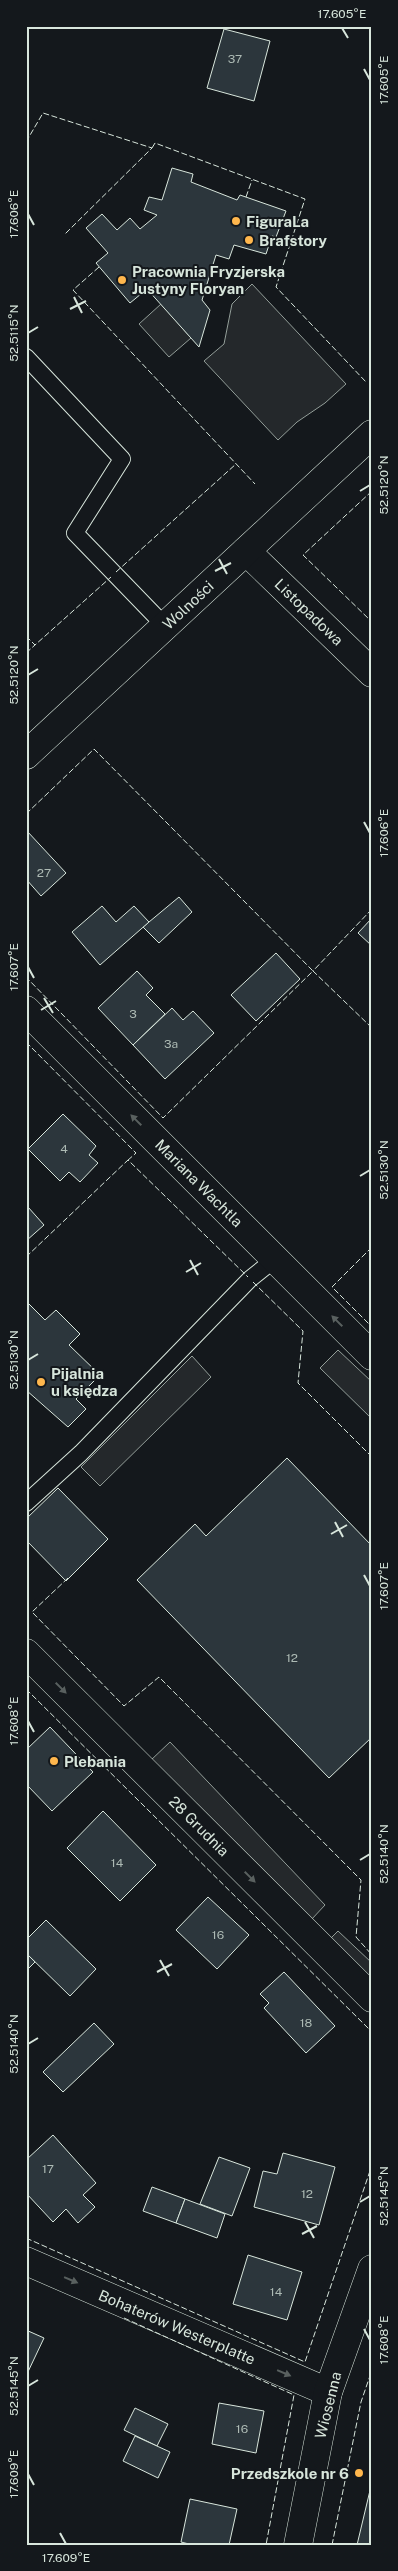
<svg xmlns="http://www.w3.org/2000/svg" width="398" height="2571" viewBox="0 0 398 2571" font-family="'Public Sans',sans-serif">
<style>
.parking{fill:#24282b;stroke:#939e99}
.building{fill:#2c363c;stroke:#d8e6dc}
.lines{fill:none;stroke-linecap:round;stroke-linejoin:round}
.service-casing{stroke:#d8e6dc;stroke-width:18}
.minor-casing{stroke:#d8e6dc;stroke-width:29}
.tertiary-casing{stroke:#d8e6dc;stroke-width:29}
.service{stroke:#14181c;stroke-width:16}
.minor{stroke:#14181c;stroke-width:28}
.tertiary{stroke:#14181c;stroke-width:28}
.fence{stroke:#d8e6dc;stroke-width:1;stroke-dasharray:6 2.5;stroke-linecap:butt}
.oneway{fill:#59605f}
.ticks{fill:none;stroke:#d8e6dc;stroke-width:2}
.poi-dot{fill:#ffb74d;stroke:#14181c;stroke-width:2}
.labels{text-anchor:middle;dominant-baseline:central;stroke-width:4;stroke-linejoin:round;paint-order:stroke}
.number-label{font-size:12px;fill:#adbab4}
.poi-label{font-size:15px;font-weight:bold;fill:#d8e6dc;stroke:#14181c;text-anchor:start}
.street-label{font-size:15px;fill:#d8e6dc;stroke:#14181c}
.neatline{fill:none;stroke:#d8e6dc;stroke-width:2}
.ticks-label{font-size:12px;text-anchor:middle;fill:#d8e6dc}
</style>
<rect width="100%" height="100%" fill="#14181c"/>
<g class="parking">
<path d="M252,284L346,384L325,403L297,422L278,440L204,361L224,344L232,304Z"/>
<path d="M161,304L191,338L169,357L139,324Z"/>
<path d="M338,1350L372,1382V1419L320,1368Z"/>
<path d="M192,1356L211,1377L100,1486L81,1467Z"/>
<path d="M170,1742L325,1905L311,1920L150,1761Z"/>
<path d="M338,1931L372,1963V1974L368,1979L330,1939Z"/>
</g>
<g class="building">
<path d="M224,29L270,41L254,101L207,88Z"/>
<path d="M172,168L193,174L191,182L237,200L240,195L286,211L276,237L272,236L266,254L234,245L229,259L216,255L202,300L210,310L199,347L147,289L130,303L96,263L108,253L86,228L102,214L117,230L130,218L140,229L157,215L144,210L149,197L162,200Z"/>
<path d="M27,831L66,873L41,896L26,879Z"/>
<path d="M179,897L192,912L159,943L143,927Z"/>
<path d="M102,906L116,922L134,906L149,922L100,965L72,932Z"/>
<path d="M372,918V946L358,933Z"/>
<path d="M276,953L300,979L256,1021L231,995Z"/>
<path d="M137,971L153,988L146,995L165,1014L133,1045L98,1008Z"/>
<path d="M172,1008L183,1020L193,1011L214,1033L165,1079L133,1045Z"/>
<path d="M63,1114L96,1146L89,1155L98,1163L80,1182L69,1172L60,1181L28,1149Z"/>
<path d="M28,1207L44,1225L26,1241V1208Z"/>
<path d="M26,1301L45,1320L56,1310L80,1334L69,1345L100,1375L76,1399L86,1409L68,1427L26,1390Z"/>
<path d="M287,1458L372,1546V1737L329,1778L137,1580L195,1524L206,1536Z"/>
<path d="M58,1488L108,1539L66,1581L26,1540V1519Z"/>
<path d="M50,1727L93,1772L52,1811L26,1784V1750Z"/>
<path d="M103,1811L156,1865L120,1901L67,1848Z"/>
<path d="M208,1897L249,1935L217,1969L176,1930Z"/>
<path d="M46,1920L96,1969L70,1996L26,1953V1940Z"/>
<path d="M26,1953L35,1962L26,1971Z"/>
<path d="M284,1972L335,2026L306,2053L264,2008L269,2003L260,1994Z"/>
<path d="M94,2023L114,2044L63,2092L43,2072Z"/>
<path d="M53,2135L96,2183L83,2195L95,2207L78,2223L66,2209L53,2222L26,2193V2160Z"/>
<path d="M283,2153L335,2167L319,2225L254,2207L263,2171L277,2174Z"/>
<path d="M219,2157L250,2168L232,2216L200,2204Z"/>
<path d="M152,2187L185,2199L176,2223L143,2211Z"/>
<path d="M185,2199L225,2214L217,2238L176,2223Z"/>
<path d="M248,2255L302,2272L287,2320L233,2304Z"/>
<path d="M26,2330L44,2338L26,2376Z"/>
<path d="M219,2403L264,2411L256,2453L212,2444Z"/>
<path d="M135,2408L168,2424L157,2446L124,2430Z"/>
<path d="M135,2436L170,2452L158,2478L123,2461Z"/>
<path d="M372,2482V2545H357Z"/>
<path d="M190,2499L237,2509L229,2545H193L181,2542Z"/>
</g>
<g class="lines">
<defs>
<g id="service">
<path d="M26,357L122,459L75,533L165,626"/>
<path d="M26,1503L81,1453L250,1279L275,1259"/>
</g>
<g id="minor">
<path d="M246,551L372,673"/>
<path d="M26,1010L372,1356"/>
<path d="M26,1653L372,1998"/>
<path d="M26,2261L328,2392"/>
<path d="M298,2545L328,2392L372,2269"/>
</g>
<path id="tertiary" d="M26,755L372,434"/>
</defs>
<use href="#service" class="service-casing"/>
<use href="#minor" class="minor-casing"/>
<use href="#tertiary" class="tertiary-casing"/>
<use href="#service" class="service"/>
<use href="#minor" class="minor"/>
<use href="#tertiary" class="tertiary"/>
<g class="fence">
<path d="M26,142L43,113L152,148L65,234"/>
<path d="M152,148L155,143L305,199L276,287L366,382"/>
<path d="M246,197L252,180"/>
<path d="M99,267L73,290L255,484"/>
<path d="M372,491L303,555L372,622"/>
<path d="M116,572L236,464"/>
<path d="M26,636L35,645L111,577"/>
<path d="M26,653L35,645"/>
<path d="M26,814L94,749L313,971L163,1118L26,977"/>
<path d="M372,909L313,971L372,1028"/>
<path d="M26,1042L136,1153L127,1161"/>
<path d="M372,1247L332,1287L372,1327"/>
<path d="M26,1257L128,1160L248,1277"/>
<path d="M253,1282L303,1331L298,1383L372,1457"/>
<path d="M68,1578L32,1612L124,1706L159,1677L361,1880L356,1937L372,1955"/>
<path d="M26,1689L372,2032"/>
<path d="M26,2238L305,2362L372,2165"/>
<path d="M124,2318L294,2395L266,2545"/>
<path d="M332,2545L361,2402L372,2370"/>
</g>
</g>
<defs><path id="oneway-solid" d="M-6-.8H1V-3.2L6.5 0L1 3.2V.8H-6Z" transform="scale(1.25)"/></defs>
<g class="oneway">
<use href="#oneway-solid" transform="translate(136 1120) rotate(-135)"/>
<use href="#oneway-solid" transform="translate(337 1321) rotate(-135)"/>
<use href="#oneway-solid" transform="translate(61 1688) rotate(45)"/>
<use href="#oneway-solid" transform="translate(250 1877) rotate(45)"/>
<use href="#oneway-solid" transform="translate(71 2280) rotate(23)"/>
<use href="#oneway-solid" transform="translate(284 2373) rotate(23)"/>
</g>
<path class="ticks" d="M342,28L348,38M364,69L370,80M28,214L34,225M74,297L82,313M70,309L86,301M28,333L38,327M360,491L370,485M219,559L227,574M215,571L231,563M28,675L38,669M364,822L370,833M28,967L34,978M44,998L53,1013M41,1010L56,1001M360,1176L370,1170M190,1260L198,1275M186,1272L201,1263M28,1360L38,1354M335,1522L343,1537M331,1534L347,1525M364,1575L370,1586M28,1721L34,1732M360,1860L370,1854M160,1960L169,1976M157,1972L172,1964M28,2044L38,2038M360,2202L370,2196M305,2222L314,2238M302,2234L317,2226M364,2329L370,2340M28,2386L38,2380M28,2474L34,2485M60,2533L66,2544"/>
<g class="poi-dot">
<circle cx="236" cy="221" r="5"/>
<circle cx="249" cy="240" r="5"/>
<circle cx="122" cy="280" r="5"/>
<circle cx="41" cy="1382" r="5"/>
<circle cx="54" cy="1761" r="5"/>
<circle cx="359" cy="2473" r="5"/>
</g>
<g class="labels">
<g class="number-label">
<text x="235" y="59">37</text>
<text x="44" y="873">27</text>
<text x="133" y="1014">3</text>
<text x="171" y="1044">3a</text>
<text x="64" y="1149">4</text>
<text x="292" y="1658">12</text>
<text x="117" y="1863">14</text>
<text x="218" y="1935">16</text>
<text x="306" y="2023">18</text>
<text x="48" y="2169">17</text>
<text x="307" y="2194">12</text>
<text x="276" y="2292">14</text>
<text x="242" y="2429">16</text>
</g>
<g class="poi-label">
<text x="246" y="221">FiguraLa</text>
<text x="259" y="240">Brafstory</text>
<text x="132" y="271">Pracownia Fryzjerska<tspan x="132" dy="17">Justyny Floryan</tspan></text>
<text x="51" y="1373">Pijalnia<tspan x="51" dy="17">u księdza</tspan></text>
<text x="64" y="1761">Plebania</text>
<text x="349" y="2473" text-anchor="end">Przedszkole nr 6</text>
</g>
<g class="street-label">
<text transform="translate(188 605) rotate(-43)">Wolności</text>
<text transform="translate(309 612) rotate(44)">Listopadowa</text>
<text transform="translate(199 1183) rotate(45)">Mariana Wachtla</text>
<text transform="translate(199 1826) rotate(45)">28 Grudnia</text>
<text transform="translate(177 2327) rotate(23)">Bohaterów Westerplatte</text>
<text transform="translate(328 2405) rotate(-76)">Wiosenna</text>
</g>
</g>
<rect width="398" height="2571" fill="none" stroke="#14181c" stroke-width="55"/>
<rect x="28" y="28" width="342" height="2516" class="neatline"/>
<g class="ticks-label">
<text x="342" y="18">17.605°E</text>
<text transform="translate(384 80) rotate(-90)" y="4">17.605°E</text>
<text transform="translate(14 214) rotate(-90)" y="4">17.606°E</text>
<text transform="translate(14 333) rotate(-90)" y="4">52.5115°N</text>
<text transform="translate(384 485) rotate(-90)" y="4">52.5120°N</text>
<text transform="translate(14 675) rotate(-90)" y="4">52.5120°N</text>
<text transform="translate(384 833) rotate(-90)" y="4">17.606°E</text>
<text transform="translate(14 967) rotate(-90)" y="4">17.607°E</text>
<text transform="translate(384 1170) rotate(-90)" y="4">52.5130°N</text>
<text transform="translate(14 1360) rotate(-90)" y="4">52.5130°N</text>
<text transform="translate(384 1586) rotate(-90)" y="4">17.607°E</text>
<text transform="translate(14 1721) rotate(-90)" y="4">17.608°E</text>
<text transform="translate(384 1854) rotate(-90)" y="4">52.5140°N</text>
<text transform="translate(14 2044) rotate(-90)" y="4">52.5140°N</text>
<text transform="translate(384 2196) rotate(-90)" y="4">52.5145°N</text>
<text transform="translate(384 2340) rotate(-90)" y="4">17.608°E</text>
<text transform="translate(14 2386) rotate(-90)" y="4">52.5145°N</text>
<text transform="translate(14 2474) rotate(-90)" y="4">17.609°E</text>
<text x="66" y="2562">17.609°E</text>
</g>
</svg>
